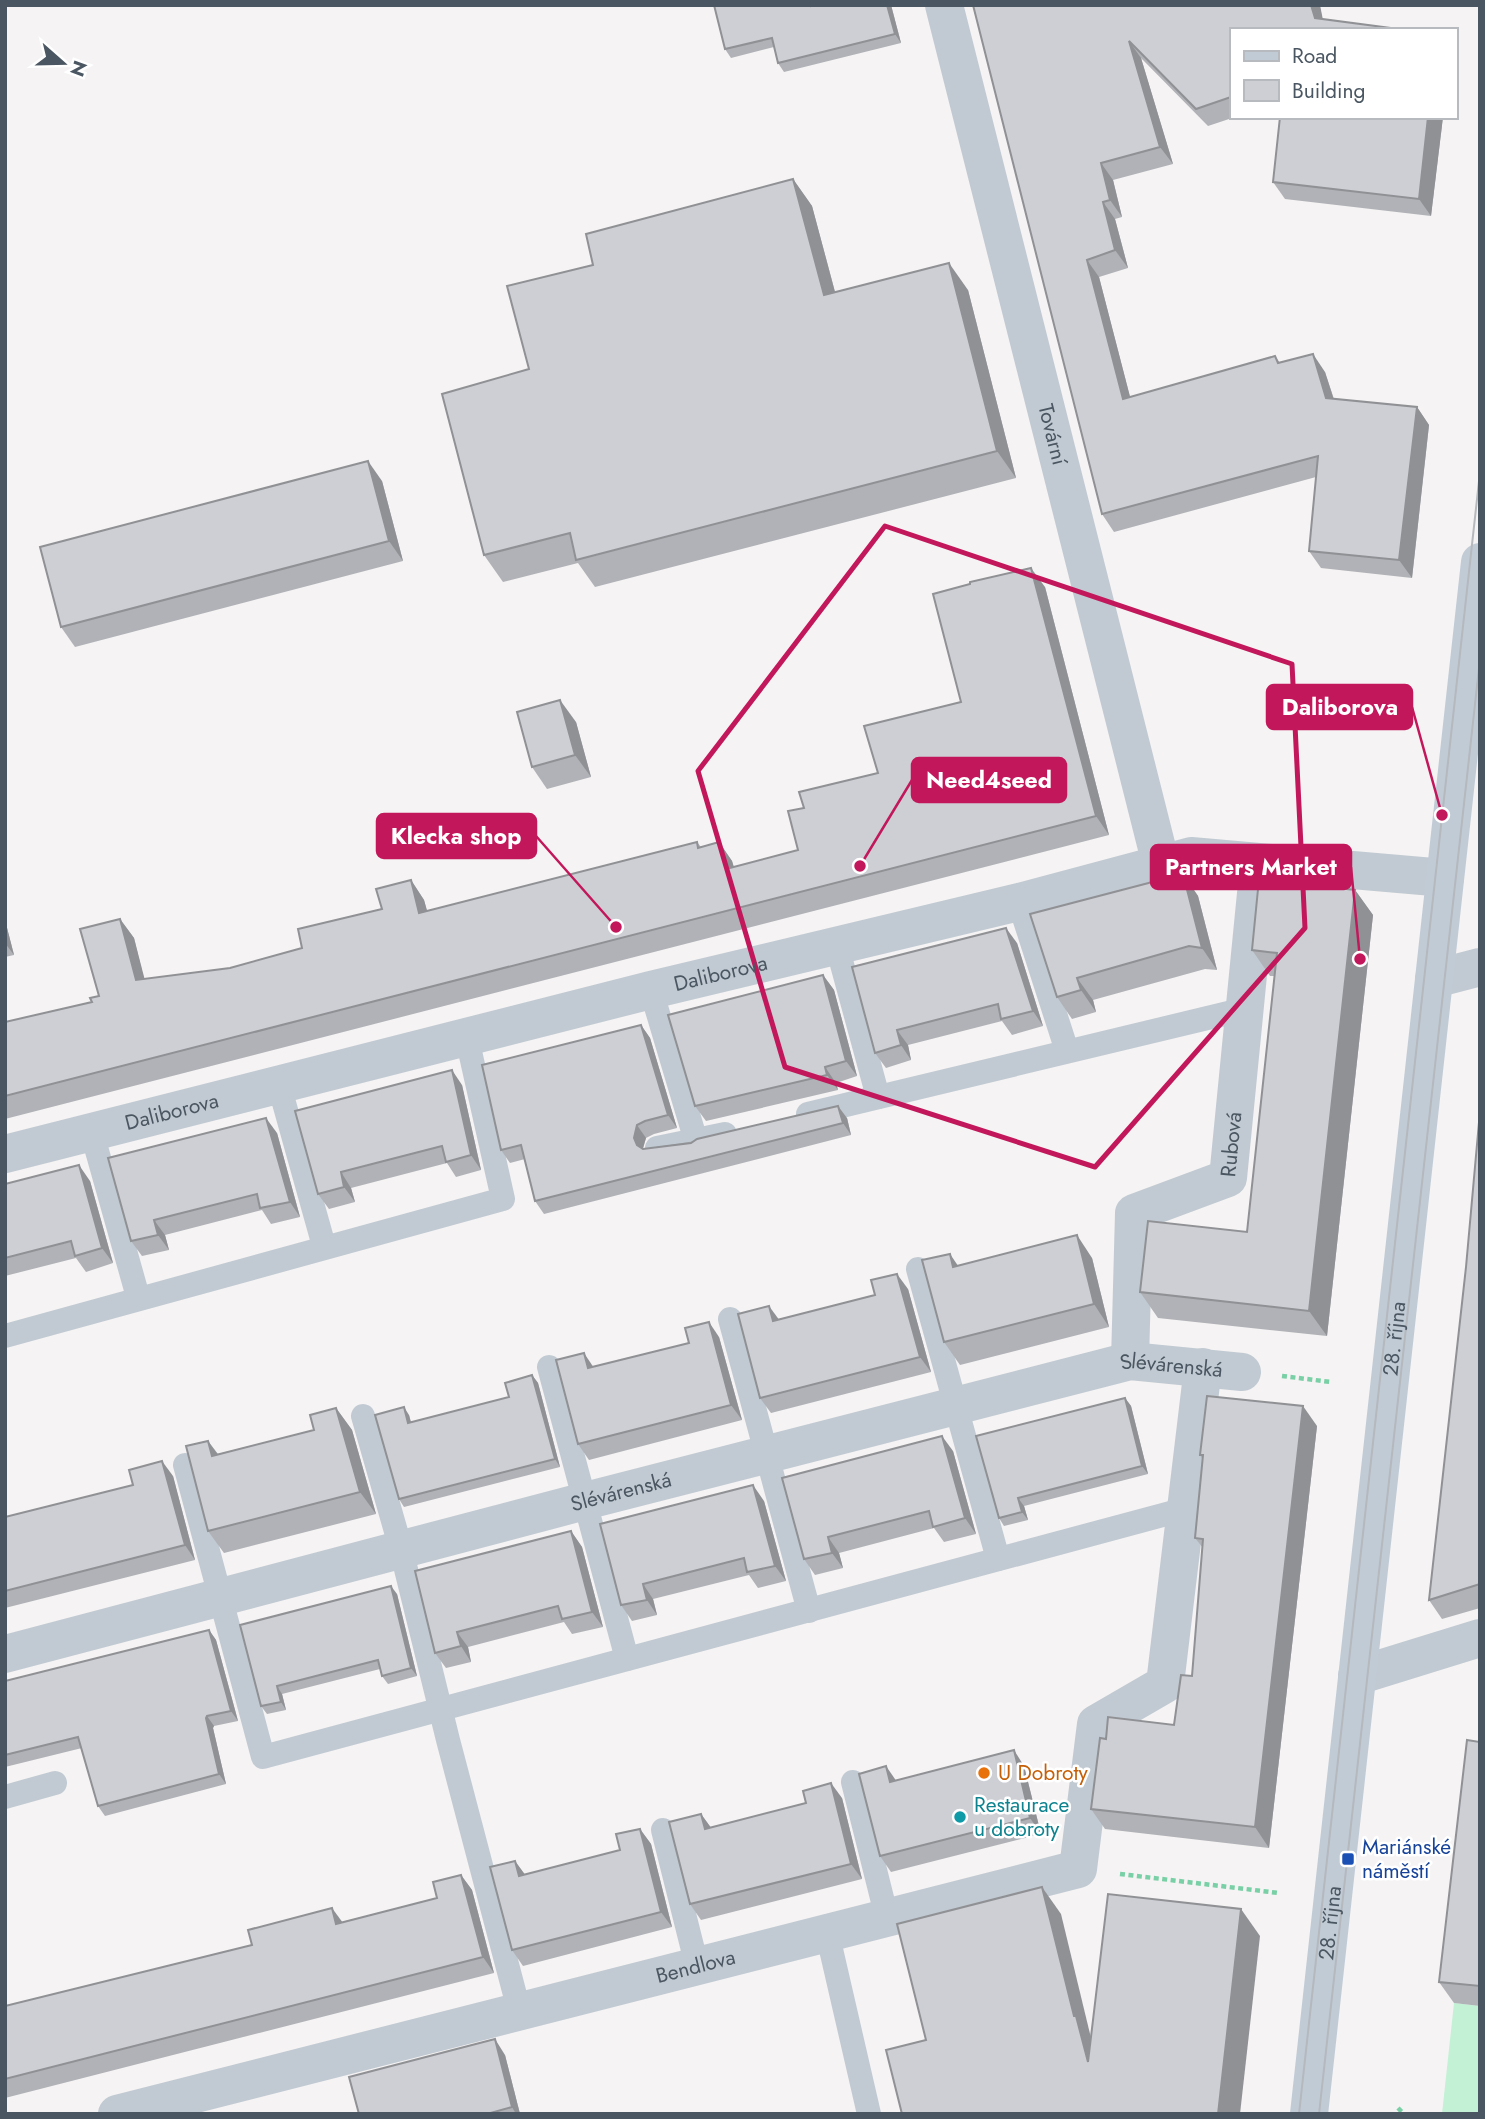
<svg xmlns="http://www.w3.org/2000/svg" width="1485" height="2119" viewBox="0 0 1485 2119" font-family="Jost,sans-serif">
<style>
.green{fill:#c3f1d5}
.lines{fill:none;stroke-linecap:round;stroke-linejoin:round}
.path{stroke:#7ad0a6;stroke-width:4.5;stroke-dasharray:5 3.5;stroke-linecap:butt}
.lane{stroke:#c1cad2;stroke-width:24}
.street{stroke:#c1cad2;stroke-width:38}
.secondary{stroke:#c1cbd6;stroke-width:38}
.tram{stroke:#b5b8bd;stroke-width:2}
.wall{fill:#b0b2b7}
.shaded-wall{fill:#909195}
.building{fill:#cdcfd5;stroke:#909195;stroke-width:2}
.marked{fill:none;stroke:#c2185b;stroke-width:5;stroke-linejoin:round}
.food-dot{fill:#e8710a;stroke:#fff;stroke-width:2.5}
.culture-dot{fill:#0f9aa8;stroke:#fff;stroke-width:2.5}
.transit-dot{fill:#1a4fb4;stroke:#fff;stroke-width:2.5}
.labels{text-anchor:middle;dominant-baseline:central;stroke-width:5;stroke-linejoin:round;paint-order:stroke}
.street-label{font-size:21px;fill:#4a5661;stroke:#fff}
.food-label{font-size:21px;fill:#c56008;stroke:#fff;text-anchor:start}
.culture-label{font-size:21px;fill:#0d838f;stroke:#fff;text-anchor:start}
.transit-label{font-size:21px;fill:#164399;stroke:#fff;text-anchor:start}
.leader{fill:none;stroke:#c2185b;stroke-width:2.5}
.callout-dot{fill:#c2185b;stroke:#fff;stroke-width:2.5}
.callout{fill:#c2185b;stroke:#c2185b;stroke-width:2.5}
.callout-label{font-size:23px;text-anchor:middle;font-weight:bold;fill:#fff}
</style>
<rect width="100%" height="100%" fill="#f5f3f3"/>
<path class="green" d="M1454,2003L1480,2006V2114H1442Z"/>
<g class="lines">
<g class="path">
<path d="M1282,1376L1331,1382"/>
<path d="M1120,1874L1279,1893"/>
<path d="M1398,2108L1404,2114"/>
</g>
<g class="lane">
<path d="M1019,902L1067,1051"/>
<path d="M837,946L878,1097"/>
<path d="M651,990L696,1141"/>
<path d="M279,1085L324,1246"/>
<path d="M808,1114L1245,1009"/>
<path d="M92,1133L138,1297"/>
<path d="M657,1148L725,1134"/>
<path d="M918,1269L998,1559"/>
<path d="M730,1319L809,1611"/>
<path d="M5,1336L503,1199L467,1038"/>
<path d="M549,1367L627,1659"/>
<path d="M363,1416L401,1549L448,1740L519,2010"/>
<path d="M185,1465L263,1757L1185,1509"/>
<path d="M853,1782L887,1918"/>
<path d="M5,1797L55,1783"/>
<path d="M663,1830L697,1966"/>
<path d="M827,1932L869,2114"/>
</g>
<g class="street">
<path id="s1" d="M944,5L1161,864"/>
<path d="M1434,979L1480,967"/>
<path id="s2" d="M5,1154L651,990L1019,902L1191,856L1445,878"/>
<path id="s3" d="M1130,1361L1134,1213L1228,1178L1259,863"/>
<path id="s4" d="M5,1654L585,1501L1130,1361L1242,1372"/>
<path d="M1357,1676L1480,1638"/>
<path id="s5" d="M117,2114L1078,1869L1096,1724L1165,1684L1203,1367"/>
</g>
<path class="secondary" id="s6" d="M1309,2114L1480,562"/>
<g class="tram">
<path d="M1299,2114L1480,472"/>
<path d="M1319,2114L1480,659"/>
</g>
</g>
<g class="wall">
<path d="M714,5H891L901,43L784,72L778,63L774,47L731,58L725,49Z"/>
<path d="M973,5L1231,30V117H1235L1208,126L1141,58L1173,164L1113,180L1122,217L1115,219L1128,268L1099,277L1130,397L1275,356L1280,363L1325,372L1334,399L1417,407L1429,425L1412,578L1321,568L1309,551L1316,477L1114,532L1102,514Z"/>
<path d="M1280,117H1443L1431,216L1285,199L1273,182Z"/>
<path d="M793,179L812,206L835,292L968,290L1016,478L595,587L578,563L503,582L484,555L593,265Z"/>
<path d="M382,481L403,561L75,647L61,627Z"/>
<path d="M1045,587L1109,835L5,1119V1022L92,1002L99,996L120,919L134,938L144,979L230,968L302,948L382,909L411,880L424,900L427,911L697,842L701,847L719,842L732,861L734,867L798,850L804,808L878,773L961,702Z"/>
<path d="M576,722L591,777L547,789L532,767Z"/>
<path d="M1183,874L1198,896L1217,970L1205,969L1093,1000L1096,1012L1072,1019L1057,997Z"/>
<path d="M1355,890L1373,915L1327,1336L1158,1318L1140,1292L1247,1232L1275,976H1270L1252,950Z"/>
<path d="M5,920L14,955L5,957Z"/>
<path d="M1017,943L1043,1026L1012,1035L1002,1021L908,1045L911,1060L886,1068L875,1053L852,967Z"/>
<path d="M823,975L834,990L857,1076L836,1083L838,1090L706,1121L695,1106Z"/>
<path d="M641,1025L650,1038L677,1128L654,1134L646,1138L643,1149L847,1118L851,1135L544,1214L535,1201L525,1159L510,1163L501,1150Z"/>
<path d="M462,1085L481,1170L456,1177L447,1163L351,1188L355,1202L329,1209L318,1194L295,1111Z"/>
<path d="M1480,1111V1608L1442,1619L1429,1600L1466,1267Z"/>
<path d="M277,1133L300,1217L271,1224L262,1210L165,1235L169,1250L142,1256L131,1241L108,1158Z"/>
<path d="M90,1181L113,1263L86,1272L76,1258L5,1276V1184Z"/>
<path d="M1092,1258L1109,1327L960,1365L944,1342L958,1266Z"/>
<path d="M908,1289L931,1372L771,1413L760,1398L779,1320L875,1295Z"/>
<path d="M719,1337L742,1420L589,1460L578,1444L593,1367L689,1343Z"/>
<path d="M532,1375L538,1383L560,1467L404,1507L399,1499L409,1415L411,1422L509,1397Z"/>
<path d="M1125,1398L1131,1406L1148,1474L1024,1506L1028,1520L1004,1526L999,1518L976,1436Z"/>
<path d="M336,1408L352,1430L376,1514L224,1553L208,1531V1441L218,1454L314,1430Z"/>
<path d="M1317,1426L1269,1848L1105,1829L1091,1809L1106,1739L1174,1725L1192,1676L1203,1548L1195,1538L1203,1460L1200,1455Z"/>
<path d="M953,1451L976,1534L944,1542L934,1528L839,1553L843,1568L815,1575L804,1559L782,1478Z"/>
<path d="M173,1476L195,1560L5,1608V1517Z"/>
<path d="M764,1501L786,1581L758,1588L749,1575L653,1599L657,1615L632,1621L621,1605L600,1524Z"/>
<path d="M571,1531L582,1547L603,1627L572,1634L564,1622L468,1647L471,1662L446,1668L435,1653L415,1571Z"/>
<path d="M397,1594L417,1676L388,1684L382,1676L380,1669L282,1694L286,1710L267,1714L261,1706L240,1625Z"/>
<path d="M209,1630L216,1640L238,1721L214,1726L213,1728L226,1784L105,1816L98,1806L82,1748L5,1767V1681Z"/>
<path d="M1480,1742V2006L1454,2003L1439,1982Z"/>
<path d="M1024,1766L1041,1834L891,1872L880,1856L896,1780Z"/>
<path d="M842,1798L862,1879L701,1920L690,1904L701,1814L711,1828Z"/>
<path d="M640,1829L651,1844L672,1927L523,1966L512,1950L515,1861L525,1875L620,1850Z"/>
<path d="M461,1875L472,1890L494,1973L5,2098V2007L437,1898Z"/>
<path d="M505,2055L520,2114H359Z"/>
</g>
<g class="shaded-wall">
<path d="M887,5H891L901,43L895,34Z"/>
<path d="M1311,5H1320L1325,30L1315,18Z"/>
<path d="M1129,41L1141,58L1173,164L1160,147Z"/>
<path d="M1428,117H1443L1431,216L1419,199Z"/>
<path d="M1101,163L1113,180L1122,217L1110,200Z"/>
<path d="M793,179L812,206L843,322L824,295Z"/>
<path d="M1103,202L1115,219L1128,268L1115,250Z"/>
<path d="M1087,260L1099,277L1135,416L1123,399Z"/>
<path d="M949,263L968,290L1016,478L997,451Z"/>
<path d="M1313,354L1325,372L1339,416L1326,398Z"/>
<path d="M1417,407L1429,425L1412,578L1399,560Z"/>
<path d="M368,461L382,481L403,561L389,541Z"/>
<path d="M1031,568L1045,587L1109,835L1096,816Z"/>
<path d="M560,700L576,722L591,777L575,755Z"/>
<path d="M719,842L732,861L740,889L726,869Z"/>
<path d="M1183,874L1198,896L1217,970L1202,948Z"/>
<path d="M411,880L424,900L433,932L419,913Z"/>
<path d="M1355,890L1373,915L1327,1336L1309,1311Z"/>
<path d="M120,919L134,938L150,1000L136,980Z"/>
<path d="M5,920L14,955L5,943Z"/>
<path d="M1006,928L1017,943L1043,1026L1033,1011Z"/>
<path d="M823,975L834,990L857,1076L846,1061Z"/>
<path d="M1077,978L1093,1000L1096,1012L1081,990Z"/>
<path d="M641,1025L650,1038L677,1128L668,1115Z"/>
<path d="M897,1030L908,1045L911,1060L901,1045Z"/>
<path d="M825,1067L836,1083L838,1090L827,1075Z"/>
<path d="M452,1070L462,1085L481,1170L471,1155Z"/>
<path d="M838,1106L847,1118L851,1135L843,1123Z"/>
<path d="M266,1118L277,1133L300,1217L290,1202Z"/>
<path d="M637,1125L646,1138L642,1151L637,1145L634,1138Z"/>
<path d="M79,1165L90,1181L113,1263L102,1248Z"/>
<path d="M341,1172L351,1188L355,1202L344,1187Z"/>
<path d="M154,1220L165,1235L169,1250L158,1235Z"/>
<path d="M1077,1235L1092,1258L1109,1327L1094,1304Z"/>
<path d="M950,1254L965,1276L953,1267Z"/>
<path d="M897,1274L908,1289L931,1372L920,1357Z"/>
<path d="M769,1306L780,1321H773Z"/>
<path d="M709,1322L719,1337L742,1420L731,1405Z"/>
<path d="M584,1353L594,1368H588Z"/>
<path d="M532,1375L538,1383L560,1467L555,1459Z"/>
<path d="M1125,1398L1131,1406L1148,1474L1142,1466Z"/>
<path d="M1303,1406L1317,1426L1269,1848L1255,1827Z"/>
<path d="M404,1407L409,1415L413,1431L408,1423Z"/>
<path d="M336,1408L352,1430L376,1514L360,1492Z"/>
<path d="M942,1436L953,1451L976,1534L965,1518Z"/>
<path d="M208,1441L224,1463L212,1456Z"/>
<path d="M162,1461L173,1476L195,1560L185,1545Z"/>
<path d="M753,1485L764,1501L786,1581L775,1566Z"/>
<path d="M1018,1498L1024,1506L1028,1520L1022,1512Z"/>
<path d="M571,1531L582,1547L603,1627L592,1612Z"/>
<path d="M828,1537L839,1553L843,1568L832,1553Z"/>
<path d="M643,1584L653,1599L657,1615L647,1600Z"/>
<path d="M391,1586L397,1594L417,1676L411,1668Z"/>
<path d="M209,1630L216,1640L238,1721L231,1711Z"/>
<path d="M457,1632L468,1647L471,1662L461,1646Z"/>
<path d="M277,1686L282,1694L286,1710L281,1702Z"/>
<path d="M207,1716L214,1726L213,1728L226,1784L219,1774L206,1718Z"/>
<path d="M1014,1750L1024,1766L1041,1834L1030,1818Z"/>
<path d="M886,1766L897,1782H890Z"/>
<path d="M831,1783L842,1798L862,1879L851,1864Z"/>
<path d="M701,1814L712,1829H705Z"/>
<path d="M640,1829L651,1844L672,1927L661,1912Z"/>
<path d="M515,1861L526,1876H519Z"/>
<path d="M461,1875L472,1890L494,1973L483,1957Z"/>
<path d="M1042,1887L1061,1914L1091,2038L1088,2062L1074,2016Z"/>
<path d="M332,1908L343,1923L336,1924Z"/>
<path d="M1241,1909L1260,1936L1240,2114H1218Z"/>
<path d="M495,2039L505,2055L520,2114H516L512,2107Z"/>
</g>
<g class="building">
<path d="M714,5H811V6L816,5H887L895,34L778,63L772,38L725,49Z"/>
<path d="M973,5H1311L1315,18L1406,30H1231V97L1196,109L1129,41L1160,147L1101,163L1110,200L1103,202L1115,250L1087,260L1123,399L1275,356L1278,363L1313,354L1326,398L1417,407L1399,560L1309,551L1318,456L1102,514Z"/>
<path d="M1280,117H1428L1419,199L1273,182Z"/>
<path d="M793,179L824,295L949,263L997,451L576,560L570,533L484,555L442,394L529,369L507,286L593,265L586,234Z"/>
<path d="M368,461L389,541L61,627L40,547Z"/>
<path d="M1031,568L1096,816L5,1096V1022L92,1002L90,998L99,996L80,929L120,919L136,980L230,968L302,948L298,929L382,909L376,889L411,880L419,913L697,842L698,848L719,842L726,869L798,850L788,811L804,808L799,792L878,773L864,726L961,702L933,594L970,584V582Z"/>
<path d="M560,700L575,755L532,767L517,712Z"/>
<path d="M1183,874L1202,948L1189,946L1077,978L1081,990L1057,997L1030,914Z"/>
<path d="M1259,879L1355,890L1309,1311L1140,1292L1148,1221L1247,1232L1277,953L1252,950Z"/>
<path d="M1006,928L1033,1011L1001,1019L998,1004L897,1030L901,1045L875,1053L852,967Z"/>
<path d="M823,975L846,1061L825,1067L827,1075L695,1106L668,1015Z"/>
<path d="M641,1025L668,1115L645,1121L637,1125L634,1138L637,1145L643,1149L691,1143L697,1139L838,1106L843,1123L535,1201L521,1145L501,1150L482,1065Z"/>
<path d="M452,1070L471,1155L446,1162L442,1146L341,1172L344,1187L318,1194L295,1111Z"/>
<path d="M1480,1111V1584L1429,1600L1466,1267Z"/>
<path d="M266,1118L290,1202L260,1208L257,1194L154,1220L158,1235L131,1241L108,1158Z"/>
<path d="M79,1165L102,1248L75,1256L71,1241L5,1258V1184Z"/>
<path d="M1077,1235L1094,1304L944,1342L922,1260L950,1254L953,1267Z"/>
<path d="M897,1274L920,1357L760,1398L738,1314L769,1306L773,1321L875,1295L871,1280Z"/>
<path d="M709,1322L731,1405L578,1444L556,1360L584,1353L588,1368L689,1343L685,1328Z"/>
<path d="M532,1375L555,1459L399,1499L375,1415L404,1407L408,1423L509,1397L505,1383Z"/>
<path d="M1207,1396L1303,1406L1255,1827L1091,1809L1100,1738L1106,1739L1108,1717L1174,1725L1181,1675L1192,1676L1203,1539L1195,1538L1203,1455H1200Z"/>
<path d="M1125,1398L1142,1466L1018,1498L1022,1512L999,1518L976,1436Z"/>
<path d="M336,1408L360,1492L208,1531L186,1446L208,1441L212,1456L314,1430L310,1415Z"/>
<path d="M942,1436L965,1518L933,1527L929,1511L828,1537L832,1553L804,1559L782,1478Z"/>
<path d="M162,1461L185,1545L5,1591V1517L133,1485L129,1470Z"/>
<path d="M753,1485L775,1566L747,1572L744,1558L643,1584L647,1600L621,1605L600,1524Z"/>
<path d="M571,1531L592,1612L562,1619L558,1606L457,1632L461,1646L435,1653L415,1571Z"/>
<path d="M391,1586L411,1668L382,1676L378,1660L277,1686L281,1702L261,1706L240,1625Z"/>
<path d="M209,1630L231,1711L207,1716L206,1718L219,1774L98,1806L78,1737L5,1755V1681Z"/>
<path d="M1467,1740L1480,1742V1986L1439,1982Z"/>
<path d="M1014,1750L1030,1818L880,1856L859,1774L886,1766L890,1782Z"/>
<path d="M831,1783L851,1864L690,1904L669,1822L701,1814L705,1829L806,1803L803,1791Z"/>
<path d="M640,1829L661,1912L512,1950L490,1867L515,1861L519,1876L620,1850L616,1834Z"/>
<path d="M461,1875L483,1957L5,2079V2006L252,1945L248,1930L332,1908L336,1924L437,1898L433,1882Z"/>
<path d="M1042,1887L1074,2016H1076L1088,2062L1108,1894L1241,1909L1218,2114H902L886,2050L926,2040L897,1924Z"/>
<path d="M495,2039L512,2107L487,2114H359L349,2077Z"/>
</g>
<path class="marked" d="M885,526L1292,664L1305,928L1095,1167L785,1067L698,771Z"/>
<circle class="food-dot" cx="984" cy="1773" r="7"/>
<circle class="culture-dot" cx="960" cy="1817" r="7"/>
<rect class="transit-dot" x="1341" y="1852" width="14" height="14" rx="3.5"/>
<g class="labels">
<g class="street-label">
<text stroke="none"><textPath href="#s1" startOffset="443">Tovární</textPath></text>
<text stroke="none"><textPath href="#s2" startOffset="738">Daliborova</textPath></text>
<text stroke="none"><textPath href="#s2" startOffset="172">Daliborova</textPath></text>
<text stroke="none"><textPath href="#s3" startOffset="282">Rubová</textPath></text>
<text stroke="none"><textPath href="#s6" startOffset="780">28. října</textPath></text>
<text stroke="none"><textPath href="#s4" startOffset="1204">Slévárenská</textPath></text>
<text stroke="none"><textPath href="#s4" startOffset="637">Slévárenská</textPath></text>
<text stroke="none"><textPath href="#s6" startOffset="192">28. října</textPath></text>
<text stroke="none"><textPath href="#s5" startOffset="597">Bendlova</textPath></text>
</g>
<g class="food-label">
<text x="998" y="1773">U Dobroty</text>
</g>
<g class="culture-label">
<text x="974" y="1805">Restaurace<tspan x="974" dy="24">u dobroty</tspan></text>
</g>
<g class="transit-label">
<text x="1362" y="1847">Mariánské<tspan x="1362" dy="24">náměstí</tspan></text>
</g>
</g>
<path class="leader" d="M1442 815L1412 707M860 866L912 780M616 927L536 836M1360 959L1351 867"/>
<g class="callout-dot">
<circle cx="1442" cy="815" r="7"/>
<circle cx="860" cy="866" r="7"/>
<circle cx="616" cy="927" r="7"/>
<circle cx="1360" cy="959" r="7"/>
</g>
<g class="callout">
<rect x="1267" y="685" width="145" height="44" rx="7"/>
<rect x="912" y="758" width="154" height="44" rx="7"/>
<rect x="377" y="814" width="159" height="44" rx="7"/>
<rect x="1151" y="845" width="200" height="44" rx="7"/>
</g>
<g class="callout-label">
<text x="1340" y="715">Daliborova</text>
<text x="989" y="788">Need4seed</text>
<text x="456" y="844">Klecka shop</text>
<text x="1251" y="875">Partners Market</text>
</g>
<rect width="1485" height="2119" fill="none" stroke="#4a5661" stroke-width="14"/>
<rect x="1230" y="28" width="228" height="91" fill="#ffffff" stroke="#b7bbc0" stroke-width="2"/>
<rect x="1244" y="51" width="35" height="10" fill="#c1cbd6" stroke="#b7bbc0" stroke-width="2"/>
<text x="1292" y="63" font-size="21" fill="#4a5661">Road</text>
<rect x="1244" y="80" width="35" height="21" fill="#cdcfd5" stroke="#b7bbc0" stroke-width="2"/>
<text x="1292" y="98" font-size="21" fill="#4a5661">Building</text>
<g transform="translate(63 63) rotate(110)" stroke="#ffffff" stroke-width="5" paint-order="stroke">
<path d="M0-5L12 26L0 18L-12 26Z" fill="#4a5661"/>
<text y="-10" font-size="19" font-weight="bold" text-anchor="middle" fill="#4a5661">N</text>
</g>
</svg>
